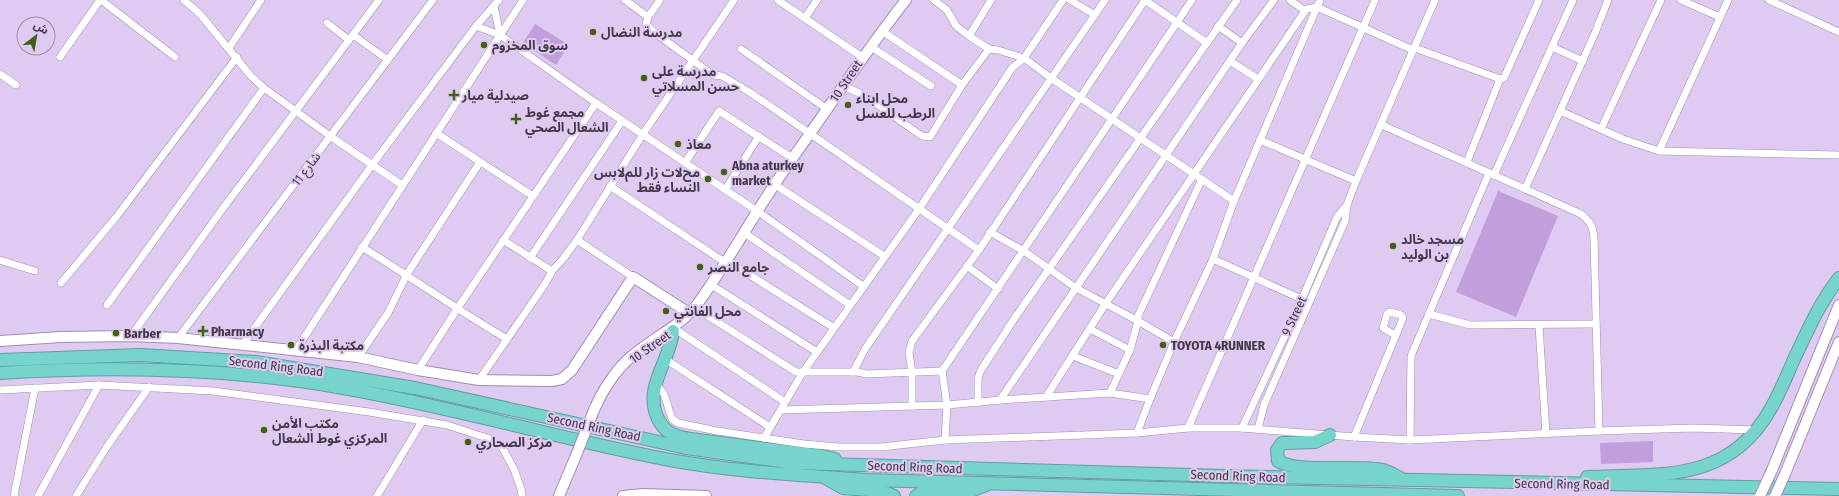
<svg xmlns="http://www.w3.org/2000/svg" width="1839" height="496" viewBox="0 0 1839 496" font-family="'Fira Sans Condensed','Noto Sans Arabic',sans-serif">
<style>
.green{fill:#c19fdc}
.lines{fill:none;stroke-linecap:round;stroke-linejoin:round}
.street-casing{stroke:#a18db1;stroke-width:8}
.secondary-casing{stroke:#a18db1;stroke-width:12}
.highway-casing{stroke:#639d9e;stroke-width:14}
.street{stroke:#fff;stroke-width:7}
.secondary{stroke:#fff;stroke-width:10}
.highway{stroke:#76d4cd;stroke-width:12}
.secondary-bridge-casing{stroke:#a18db1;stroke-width:12;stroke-linecap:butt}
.secondary-bridge{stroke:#fff;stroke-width:10}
.poi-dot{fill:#426115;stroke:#dfcaf1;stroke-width:1.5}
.labels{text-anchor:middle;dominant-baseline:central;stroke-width:4;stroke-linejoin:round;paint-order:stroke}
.poi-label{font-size:13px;font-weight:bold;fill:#413848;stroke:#dfcaf1;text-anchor:start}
.street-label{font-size:13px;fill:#413848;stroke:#dfcaf1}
</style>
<rect width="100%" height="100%" fill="#dfcaf1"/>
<g class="green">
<path d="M535,24L569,45L556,65L523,43Z"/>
<path d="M1498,191L1558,216L1516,317L1456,292Z"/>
<path d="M1653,441V462L1601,464L1600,443Z"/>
</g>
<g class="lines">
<defs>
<g id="street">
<path d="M101,0L175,57"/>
<path d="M184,0L200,14L250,75L264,88L330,136L402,185"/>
<path d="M625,0L648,17"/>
<path d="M660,0L648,17L646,24L655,33L713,75L722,76L751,93L979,250"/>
<path d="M778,0L862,57"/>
<path d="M934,0L947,10L956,26L969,36L989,49L998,50L1024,58L1051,78L1234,201"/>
<path d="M1070,0L1095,15"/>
<path d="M1145,0L1207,43"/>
<path d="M1290,0L1305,11"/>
<path d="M1375,0L1188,428H1242L1354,437L1410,440L1599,431L1693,428L1756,430"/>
<path d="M1681,0L1720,17"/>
<path d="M1769,0L1839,32"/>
<path d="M494,6L500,35"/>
<path d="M805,18L817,0"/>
<path d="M327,23L349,40"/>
<path d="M476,26L500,35L596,103L760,213L863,286"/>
<path d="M1218,26L1242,43"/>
<path d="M885,33L962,85"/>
<path d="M353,35L388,60"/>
<path d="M969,36L991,0"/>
<path d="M1552,47L1583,61"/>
<path d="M229,48L261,0"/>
<path d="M873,48L931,86"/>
<path d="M1415,48L1500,79"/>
<path d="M741,49L827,109"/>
<path d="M60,57L100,0"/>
<path d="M1230,61L1258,79"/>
<path d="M0,74L16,85"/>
<path d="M842,85L865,96L922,136L930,137L962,85L989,49"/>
<path d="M1560,111L1623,139L1659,151L1839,155"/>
<path d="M1382,125L1581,214C1590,221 1593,226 1594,238L1599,431"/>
<path d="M1601,129L1661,0"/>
<path d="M436,133L533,196"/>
<path d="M1260,140L1356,181"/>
<path d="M1659,151L1728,0"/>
<path d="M1467,162L1500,79L1504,78L1539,0"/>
<path d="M685,163L719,111L792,158"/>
<path d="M1494,175L1573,0"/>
<path d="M610,186L726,263"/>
<path d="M777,186L884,256"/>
<path d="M1525,189L1595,33L1608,0"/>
<path d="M725,190L759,136"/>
<path d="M990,232L1024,251L1076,288L1138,321L1174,342"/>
<path d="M746,234L850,305"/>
<path d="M503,240L552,271"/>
<path d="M577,240L633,277"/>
<path d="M362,247C411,277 457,310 507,339"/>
<path d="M530,258L622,121"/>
<path d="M1213,259L1306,301"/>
<path d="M0,260L35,271"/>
<path d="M729,262L834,328"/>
<path d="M967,266L998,289"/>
<path d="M61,283L117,216L237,57"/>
<path d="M713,286L817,352"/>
<path d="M107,305L264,88"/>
<path d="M697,309L796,372H857L867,374L942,371"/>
<path d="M1429,314L1470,325L1595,324"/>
<path d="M1539,326L1546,434"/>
<path d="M675,329L785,402"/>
<path d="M1090,329L1130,350"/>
<path d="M131,336L221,211L379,0"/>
<path d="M178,338L433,0"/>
<path d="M243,344L372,165L476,26L499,0"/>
<path d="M296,350L523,0"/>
<path d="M1073,356L1119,374"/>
<path d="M358,357L388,313L407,274L480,162"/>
<path d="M665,359L770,427"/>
<path d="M418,370L457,309L596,103"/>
<path d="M853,372L865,349L1105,0"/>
<path d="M479,380L545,284L552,271L563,259L577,240L643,134L734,0"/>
<path d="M656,383L664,394L672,419L678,423L717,431L804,444L839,447H881L945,440L1137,433L1188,428"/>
<path d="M0,390L99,385L213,391L369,412L447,425L490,439L502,447L514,469L521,489L522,496"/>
<path d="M1110,393L1130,350L1138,321V316L1202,179"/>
<path d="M1046,397L1106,303L1305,11L1307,9L1317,7L1413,50"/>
<path d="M1000,400L1242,43L1274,0"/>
<path d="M978,403V378L981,370L1014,319L1237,0"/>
<path d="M912,406V373L909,352L912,341L979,250L1145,0"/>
<path d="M781,410L947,405L1000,400L1110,393L1150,399"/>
<path d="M1242,428L1302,299L1337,217L1346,206"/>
<path d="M1258,429L1264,405L1345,221L1347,205L1356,181L1435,0"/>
<path d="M1137,433L1150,399L1174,342L1213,259L1234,201L1320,0"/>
<path d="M1354,437L1403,318L1401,315L1390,312L1387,314L1383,328L1395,335"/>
<path d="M764,438L803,372L919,209L1012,68L1024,58L1063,0"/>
<path d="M945,440L947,405L942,371L1192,0"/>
<path d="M1410,440L1411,356L1489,173"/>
<path d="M14,496L35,388"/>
<path d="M38,496L99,385"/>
<path d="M76,496L106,448L149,387"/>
<path d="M377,496L423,420"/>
</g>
<g id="secondary">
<path d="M0,341L61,337L131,336L178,338L358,357L418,370L479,380L552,381L562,379L572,370L633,277L689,313"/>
<path d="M594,410C602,391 616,369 632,356C652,338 679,327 696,306C724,268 747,226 773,187C785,168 798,151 811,132C842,88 872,43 906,0"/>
<path d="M1772,470L1839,305"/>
<path d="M1785,474L1839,342"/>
<path d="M559,496L575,458"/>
<path d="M623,496L643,494L706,496"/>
</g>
<g id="highway">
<path d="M673,331C670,362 643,387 658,419C665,433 676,437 691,439L822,456L835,459"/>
<path d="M0,360L141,355L256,362L415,388L686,448L794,463L1225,476L1839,489"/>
<path d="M0,373C113,366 231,368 343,388C453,407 560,439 670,460C735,472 801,475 867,480L1458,496"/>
<path d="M1330,435L1315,442L1282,443L1277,450L1278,461C1299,474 1357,464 1383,470C1389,472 1395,475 1400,478"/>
<path d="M1587,477C1661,474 1728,483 1770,410C1780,393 1787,375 1795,357C1808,330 1820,302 1839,278"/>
<path d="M827,479L843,488L882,491L894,496"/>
<path d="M916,496L923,492H968L986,485"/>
</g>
</defs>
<use href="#street" class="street-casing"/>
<use href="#secondary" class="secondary-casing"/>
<use href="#highway" class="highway-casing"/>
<use href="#street" class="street"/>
<use href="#secondary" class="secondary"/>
<use href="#highway" class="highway"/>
<defs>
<g id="secondary-bridge">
<path d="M575,458L594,410"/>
<path d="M1760,496L1772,470"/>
<path d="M1775,496L1785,474"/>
</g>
</defs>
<use href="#secondary-bridge" class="secondary-bridge-casing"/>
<use href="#secondary-bridge" class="secondary-bridge"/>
</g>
<g class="poi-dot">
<circle cx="593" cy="32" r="4"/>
<circle cx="484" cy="45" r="4"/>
<circle cx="644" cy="78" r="4"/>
<path d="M452 89h4v4h4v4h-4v4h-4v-4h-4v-4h4z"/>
<circle cx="848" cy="105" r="4"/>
<path d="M514 113h4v4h4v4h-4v4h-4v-4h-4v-4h4z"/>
<circle cx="678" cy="144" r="4"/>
<circle cx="724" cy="172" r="4"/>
<circle cx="708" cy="179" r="4"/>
<circle cx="1393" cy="246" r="4"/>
<circle cx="700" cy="267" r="4"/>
<circle cx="666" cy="311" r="4"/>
<path d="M201 325h4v4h4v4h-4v4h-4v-4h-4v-4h4z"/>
<circle cx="116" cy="333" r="4"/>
<circle cx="291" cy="345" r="4"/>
<circle cx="1163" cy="345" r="4"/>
<circle cx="264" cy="430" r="4"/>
<circle cx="468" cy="442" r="4"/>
</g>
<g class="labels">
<g class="poi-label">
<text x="601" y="32">مدرسة النضال</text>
<text x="492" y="45">سوق المخزوم</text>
<text x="652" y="71">مدرسة على<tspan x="652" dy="15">حسن المسلاتي</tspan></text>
<text x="462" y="95">صيدلية ميار</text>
<text x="856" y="98">محل ابناء<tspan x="856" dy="15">الرطب للعسل</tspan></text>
<text x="525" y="112">مجمع غوط<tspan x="525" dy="15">الشعال الصحي</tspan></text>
<text x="686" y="144">معاذ</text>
<text x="732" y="165">Abna aturkey<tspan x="732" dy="15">market</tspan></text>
<text x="700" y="172" text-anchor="end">محﻻت زار للمﻻبس<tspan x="700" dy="15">النساء فقط</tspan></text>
<text x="1401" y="239">مسجد خالد<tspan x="1401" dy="15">بن الوليد</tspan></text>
<text x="708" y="267">جامع النصر</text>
<text x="674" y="311">محل الفانتي</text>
<text x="211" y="331">Pharmacy</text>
<text x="124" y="333">Barber</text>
<text x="299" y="345">مكتبة البذرة</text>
<text x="1171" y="345">TOYOTA 4RUNNER</text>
<text x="272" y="423">مكتب الأمن<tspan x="272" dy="15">المركزي غوط الشعال</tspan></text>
<text x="476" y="442">مركز الصحاري</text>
</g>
<g class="street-label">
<text transform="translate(846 81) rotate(-56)">10 Street</text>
<text transform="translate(306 169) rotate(-53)">شارع 11</text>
<text transform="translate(1294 316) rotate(-65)">9 Street</text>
<text transform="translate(650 347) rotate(-35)">10 Street</text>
<text transform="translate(276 366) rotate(7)">Second Ring Road</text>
<text transform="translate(594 427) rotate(12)">Second Ring Road</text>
<text transform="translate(915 467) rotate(2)">Second Ring Road</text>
<text transform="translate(1238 476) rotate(2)">Second Ring Road</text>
<text transform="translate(1562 484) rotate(1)">Second Ring Road</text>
</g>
</g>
<g transform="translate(36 36) rotate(31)"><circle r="19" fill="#dfcaf1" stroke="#a090ad"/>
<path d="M0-3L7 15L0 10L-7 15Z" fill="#426115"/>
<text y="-6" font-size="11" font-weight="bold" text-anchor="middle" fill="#413848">ش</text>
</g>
</svg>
